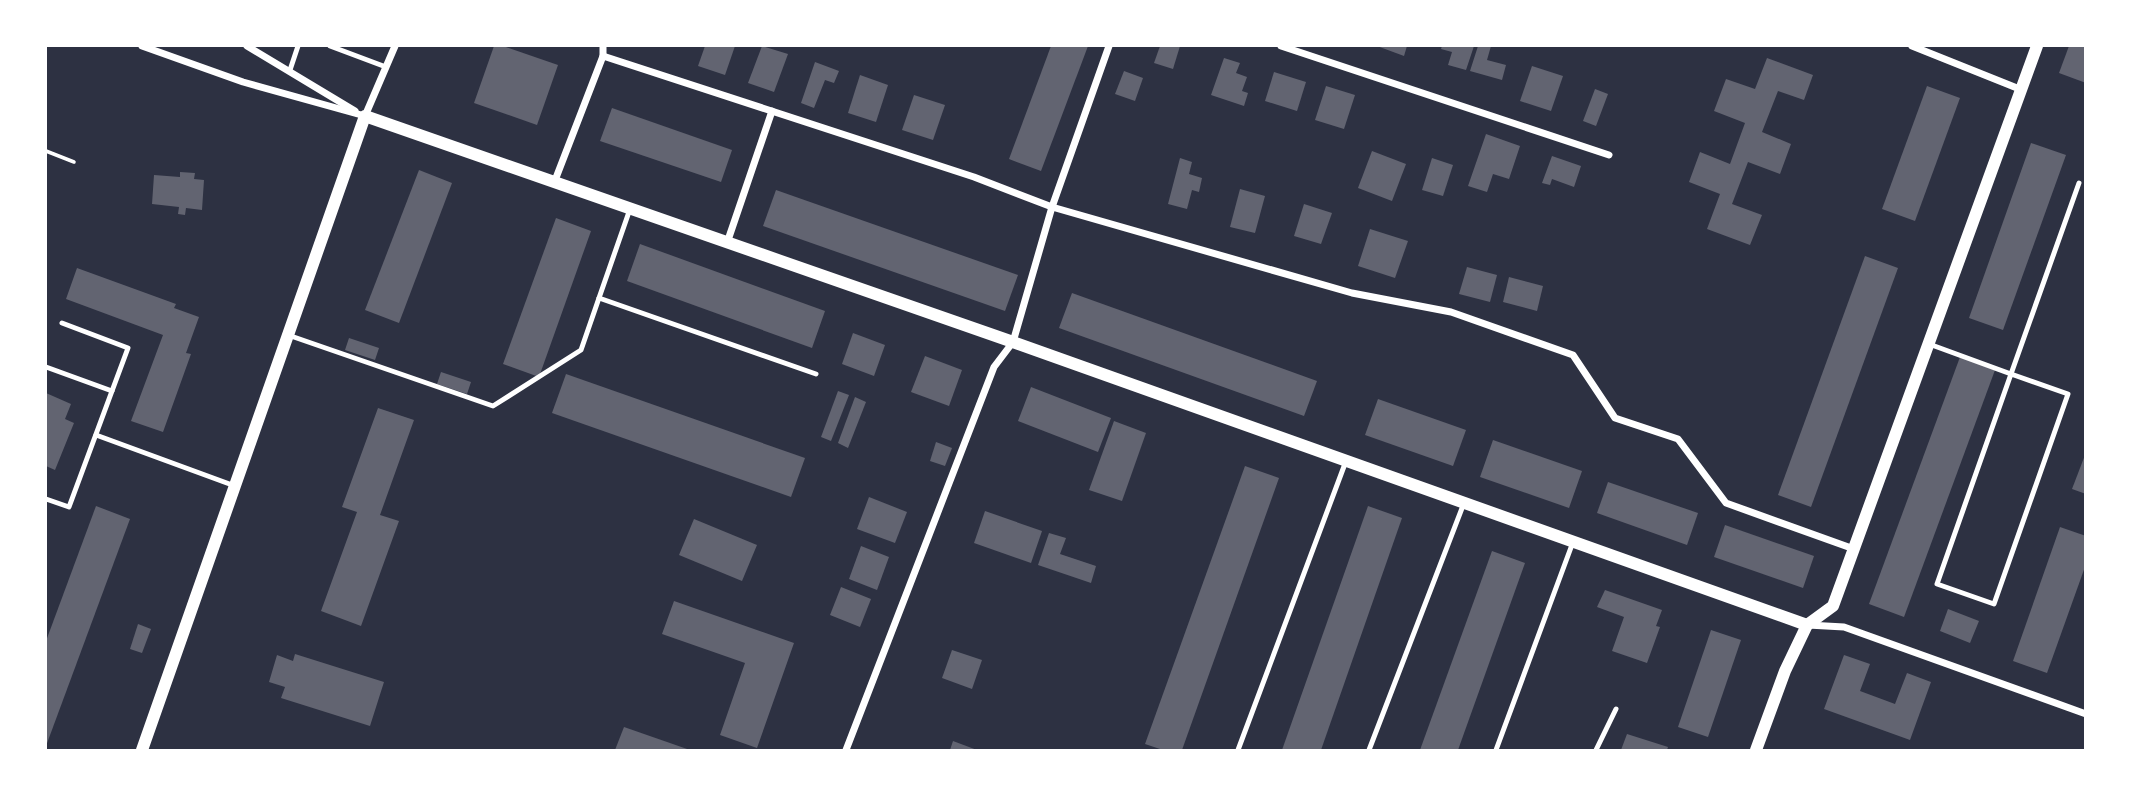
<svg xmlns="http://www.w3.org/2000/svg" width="2131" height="796" viewBox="0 0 2131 796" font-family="'DM Sans',sans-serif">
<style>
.building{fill:#626471}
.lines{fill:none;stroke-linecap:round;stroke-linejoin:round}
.path{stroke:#fff;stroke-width:3.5}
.service{stroke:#fff;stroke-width:5}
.minor{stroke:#fff;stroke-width:7}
.tertiary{stroke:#fff;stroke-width:12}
</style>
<rect width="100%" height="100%" fill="#2d3142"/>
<g class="building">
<path d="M494,46H503L558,65L537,125L474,103Z"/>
<path d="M705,46H735L725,75L698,66Z"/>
<path d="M762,46L788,54L774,92L748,83Z"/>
<path d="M1051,46H1088L1041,171L1009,159Z"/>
<path d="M1160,46H1180L1173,69L1154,63Z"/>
<path d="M1377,46H1407L1404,56Z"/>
<path d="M1442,46H1474L1466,70L1448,65L1452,52L1441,49Z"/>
<path d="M1478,46H1491L1487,60L1506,65L1502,80L1470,71Z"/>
<path d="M2069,46H2086V83L2059,73Z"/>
<path d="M1224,58L1240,63L1236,73L1247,77L1242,91L1248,93L1244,106L1211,95Z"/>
<path d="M1767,58L1813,75L1804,100L1778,91L1762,132L1791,144L1780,174L1748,162L1732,204L1762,215L1750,245L1707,229L1720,194L1689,182L1700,152L1730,164L1745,123L1714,111L1726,79L1755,89Z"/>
<path d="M815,62L839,71L834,83L825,80L814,108L801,103Z"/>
<path d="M1532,66L1563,76L1551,111L1520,101Z"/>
<path d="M1124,71L1143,78L1135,101L1115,94Z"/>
<path d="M1274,72L1306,82L1297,111L1265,101Z"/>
<path d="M860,75L888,85L876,122L848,113Z"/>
<path d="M1326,86L1355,95L1344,129L1315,120Z"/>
<path d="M1927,86L1960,98L1915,221L1882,209Z"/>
<path d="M1595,89L1608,94L1596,126L1583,121Z"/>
<path d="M914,95L945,105L933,140L902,130Z"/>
<path d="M612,108L732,150L721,182L600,141Z"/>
<path d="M1486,134L1520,146L1509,179L1493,174L1487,192L1468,186Z"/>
<path d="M2031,143L2066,155L2003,330L1969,318Z"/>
<path d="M1372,151L1406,164L1392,201L1358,188Z"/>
<path d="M1552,156L1581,166L1574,187L1552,179L1550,185L1542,183Z"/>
<path d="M1180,158L1192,162L1189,174L1202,178L1199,192L1192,190L1187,209L1168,204Z"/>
<path d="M1432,158L1453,165L1443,196L1422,190Z"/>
<path d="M419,170L452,183L399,323L365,310Z"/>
<path d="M180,172L195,173L194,179L204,180L202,210L186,208L185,215L178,214L179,207L152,204L154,175L180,177Z"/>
<path d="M1240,189L1265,196L1255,233L1230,227Z"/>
<path d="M776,190L1018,275L1005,311L763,226Z"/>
<path d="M1304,204L1332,213L1321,244L1294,236Z"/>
<path d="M556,218L591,231L539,377L503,364Z"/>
<path d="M1370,229L1408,241L1395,278L1358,266Z"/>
<path d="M640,244L825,311L812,348L627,281Z"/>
<path d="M1865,256L1898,268L1811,507L1778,495Z"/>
<path d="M1467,267L1497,275L1490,302L1459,294Z"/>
<path d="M77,268L176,304L174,308L199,317L186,353L191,354L163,432L131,421L163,335L66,299Z"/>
<path d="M1509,277L1543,286L1537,311L1503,302Z"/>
<path d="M1072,293L1317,381L1304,416L1059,328Z"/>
<path d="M853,333L885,345L874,376L842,364Z"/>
<path d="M349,338L379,348L375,360L345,350Z"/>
<path d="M925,356L962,370L949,406L911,392Z"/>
<path d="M1960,357L1995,370L1904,617L1869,604Z"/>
<path d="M441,372L471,382L467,394L437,384Z"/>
<path d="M566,374L805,458L791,497L552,413Z"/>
<path d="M1031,387L1111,418L1098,452L1018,421Z"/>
<path d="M838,391L849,395L831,441L821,437Z"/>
<path d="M46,393L71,404L65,419L74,423L55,470L46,466Z"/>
<path d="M855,397L866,402L848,448L838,443Z"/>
<path d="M1378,399L1466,430L1453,466L1365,435Z"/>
<path d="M378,408L414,420L380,515L399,521L361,626L321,611L357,512L342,507Z"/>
<path d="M1114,421L1146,433L1122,501L1089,490Z"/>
<path d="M1493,440L1582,471L1569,508L1480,477Z"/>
<path d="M936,442L952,448L945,466L930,461Z"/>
<path d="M2085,455H2086V494L2072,489Z"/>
<path d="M1245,466L1279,478L1182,750H1163L1145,744Z"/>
<path d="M1608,482L1698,513L1687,545L1597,513Z"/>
<path d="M869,497L907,512L895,543L857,529Z"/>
<path d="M96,506L130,519L46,746V641Z"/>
<path d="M1368,506L1402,518L1321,750H1282Z"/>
<path d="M985,511L1042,531L1031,563L974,543Z"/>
<path d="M694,519L757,545L742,581L679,555Z"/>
<path d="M1725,525L1814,556L1803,588L1714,557Z"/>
<path d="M2060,527L2086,536V564L2047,673L2013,661Z"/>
<path d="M1049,533L1066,538L1060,554L1096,566L1091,583L1038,565Z"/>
<path d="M861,546L889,557L877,590L849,579Z"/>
<path d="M1492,551L1525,563L1458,750H1420Z"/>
<path d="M841,587L871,599L860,627L830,615Z"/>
<path d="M1605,590L1662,610L1656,626L1660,627L1647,663L1612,651L1624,617L1597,607Z"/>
<path d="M674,601L794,643L757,748L720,735L745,663L662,634Z"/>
<path d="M1948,609L1979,621L1970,643L1940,631Z"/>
<path d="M138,624L151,629L142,653L130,649Z"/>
<path d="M1711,630L1741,640L1708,737L1678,727Z"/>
<path d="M952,650L982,660L972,689L942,678Z"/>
<path d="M295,654L384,682L370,726L281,698L285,687L269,682L277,655L293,661Z"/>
<path d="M1844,655L1870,664L1860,691L1895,704L1907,673L1931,682L1910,740L1824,709Z"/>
<path d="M624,727L690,750H615Z"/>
<path d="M1627,734L1668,747L1667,750H1621Z"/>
<path d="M953,741L977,750H950Z"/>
</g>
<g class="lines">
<path class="path" d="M46,151L74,162"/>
<g class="service">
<path d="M330,46L386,67"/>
<path d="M290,70L298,46"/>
<path d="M630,209L599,298L816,374"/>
<path d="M62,323L128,348L112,391"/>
<path d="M288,335L493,406L581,350L599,298"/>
<path d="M1929,344L2011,374L2079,183"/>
<path d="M46,367L112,391L69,507L46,499"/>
<path d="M2011,374L2068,394L1994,604L1937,584Z"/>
<path d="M96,435L235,486"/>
<path d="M1238,750L1346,461"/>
<path d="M1369,750L1464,503"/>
<path d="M1496,750L1573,542"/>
<path d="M1596,750L1616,709"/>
</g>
<g class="minor">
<path d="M142,46L243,82L365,116"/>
<path d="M247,46L355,111"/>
<path d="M1281,46L1609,155"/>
<path d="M1912,46L2022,90"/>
<path d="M603,56L974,177L1052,207L1352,293L1451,312L1573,355L1615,418L1678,439L1726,503L1854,549"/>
<path d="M365,116L395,46"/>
<path d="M554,183L603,56V46"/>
<path d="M727,243L772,111"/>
<path d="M1808,625L1844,627L2086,714"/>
<path d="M846,750L994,367L1013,342L1052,207L1109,46"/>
</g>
<g class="tertiary">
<path d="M142,750L365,116L1013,342L1807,625"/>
<path d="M1756,750L1785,671L1807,625L1833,606L2037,46"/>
</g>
</g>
<rect width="2131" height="796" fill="none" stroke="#ffffff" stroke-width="94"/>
</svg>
